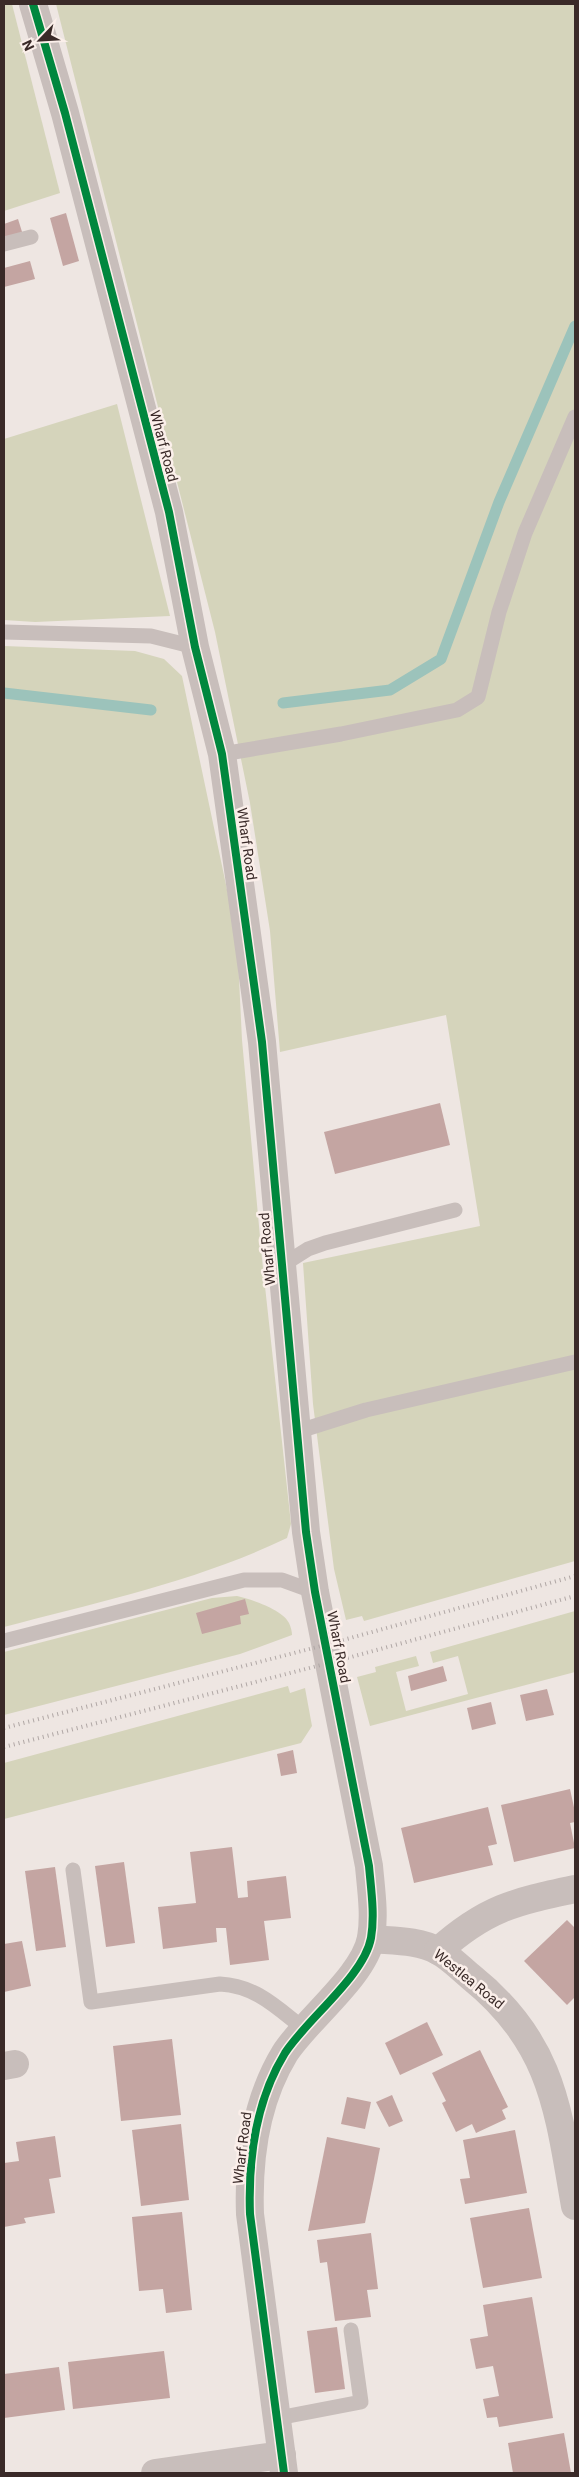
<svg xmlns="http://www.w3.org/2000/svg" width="579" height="2477" viewBox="0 0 579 2477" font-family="Roboto,sans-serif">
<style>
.green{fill:#d5d4bb}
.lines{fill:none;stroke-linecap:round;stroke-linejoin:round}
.stream{stroke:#9cc3bb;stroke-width:11}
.building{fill:#c4a5a2}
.lane{stroke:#c8bebb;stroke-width:15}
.street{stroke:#c8bebb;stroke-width:28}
.rail{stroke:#b0a7a5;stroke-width:4;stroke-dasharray:1 4;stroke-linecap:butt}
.cycleway-casing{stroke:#fbefea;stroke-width:11}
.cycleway{stroke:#00873e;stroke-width:8}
.labels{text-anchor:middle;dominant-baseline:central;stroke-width:5;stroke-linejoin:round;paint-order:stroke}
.street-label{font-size:14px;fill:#3a2a28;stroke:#fbefea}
</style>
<rect width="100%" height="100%" fill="#eee6e2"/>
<g class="green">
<path d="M4,4H12L60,193L4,211Z"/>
<path d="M56,4H575V1561L364,1621L362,1616L346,1620L334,1569L313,1404L303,1263L480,1226L446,1015L280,1052L270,931L250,803L215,632Z"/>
<path d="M117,404L170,616L35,622L4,620V439Z"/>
<path d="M4,646L135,651L164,659L182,676L237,937L242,1040L262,1259L291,1524L287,1538C198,1581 98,1602 4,1627Z"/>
<path d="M237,1596C251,1599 283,1610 289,1623C291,1627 292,1632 292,1635L240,1654L4,1715V1652L212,1598Z"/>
<path d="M575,1611V1672L370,1726L357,1677L376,1672L375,1667L416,1656L419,1666L396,1672L406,1711L468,1694L458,1656L433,1663L430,1652Z"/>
<path d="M288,1686L290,1693L305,1688L312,1726L301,1743L4,1819V1763Z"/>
</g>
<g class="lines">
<g class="stream">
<path d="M4,693L151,710"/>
<path d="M283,703L390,690L441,659L499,502L575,326"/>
</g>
</g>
<g class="building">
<path d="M66,213L79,261L63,266L50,218Z"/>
<path d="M18,219L23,235L4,241V224Z"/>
<path d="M30,261L35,279L4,287V268Z"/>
<path d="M440,1103L450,1145L335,1174L324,1132Z"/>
<path d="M245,1599L249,1614L240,1616L241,1624L202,1634L196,1613Z"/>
<path d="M443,1666L447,1681L411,1691L408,1676Z"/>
<path d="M547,1689L554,1715L526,1721L520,1695Z"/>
<path d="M491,1702L496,1724L472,1730L467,1708Z"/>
<path d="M293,1750L297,1773L281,1776L277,1754Z"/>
<path d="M570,1789L575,1812V1822L570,1823L575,1848L514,1862L501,1805Z"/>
<path d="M488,1807L497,1844L488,1846L493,1865L414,1883L401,1828Z"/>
<path d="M232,1847L238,1898L248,1897L247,1881L286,1876L291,1918L264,1921L269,1960L230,1965L226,1928H216L217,1942L163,1949L158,1907L196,1903L190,1852Z"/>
<path d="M124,1862L135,1943L106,1947L95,1866Z"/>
<path d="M55,1867L66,1947L36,1951L25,1871Z"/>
<path d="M567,1920L575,1928V1997L567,2005L524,1961Z"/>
<path d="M22,1941L31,1986L4,1992V1944Z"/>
<path d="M427,2022L443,2055L400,2075L385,2043Z"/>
<path d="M172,2039L181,2115L121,2121L113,2046Z"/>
<path d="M480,2050L508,2107L502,2110L506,2119L476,2133L472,2124L456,2132L442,2103L446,2101L432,2073Z"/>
<path d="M392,2095L403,2121L389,2127L376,2102Z"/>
<path d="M347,2097L371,2102L365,2129L341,2124Z"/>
<path d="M181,2124L189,2200L141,2206L132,2130Z"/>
<path d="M515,2130L527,2193L465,2204L460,2179L470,2178L463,2140Z"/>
<path d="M55,2136L61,2177L49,2179L55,2213L24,2218L26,2223L4,2227V2163L19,2161L16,2142Z"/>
<path d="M327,2137L380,2148L374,2179L365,2223L308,2231Z"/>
<path d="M529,2208L542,2278L483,2288L470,2218Z"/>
<path d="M182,2212L192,2310L166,2313L163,2289L139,2291L132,2217Z"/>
<path d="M371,2233L378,2289L367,2290L371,2317L335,2321L327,2262L320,2263L317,2240Z"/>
<path d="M532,2297L553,2418L499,2427L497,2417L487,2418L483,2399L499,2396L493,2366L476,2369L470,2339L488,2336L483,2305Z"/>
<path d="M337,2327L345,2389L315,2393L307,2331Z"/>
<path d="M164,2351L170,2398L73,2409L68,2362Z"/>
<path d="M59,2367L65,2410L4,2418V2374Z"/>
<path d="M564,2433L571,2473H513L508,2443Z"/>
</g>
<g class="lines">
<g class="lane">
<path d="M4,244L31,237"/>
<path d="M4,632L151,636L195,647"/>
<path d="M222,754L341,734L457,710L478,697L499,612L525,533L575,417"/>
<path d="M281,1266L308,1249L325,1243L455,1210"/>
<path d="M296,1432L366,1410L575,1362"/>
<path d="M4,1641L244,1580H282L315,1592"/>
<path d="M73,1870L91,2002L220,1984C256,1986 276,2007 303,2028"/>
<path d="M278,2418L361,2402L351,2330"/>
</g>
<g class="street">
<path d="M33,4L65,113L169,512L195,647L222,754L262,1042L306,1532L315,1592L369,1866C371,1889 375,1915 371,1938C364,1976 307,2019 285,2053C255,2102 248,2158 250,2214L284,2473"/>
<path d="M371,1939C392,1941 419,1940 438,1951C450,1957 461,1969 471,1977C553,2043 558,2109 575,2206"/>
<path d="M438,1951C486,1908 514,1902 575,1889"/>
<path d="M4,2066L15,2064"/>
<path d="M155,2473L282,2455"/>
</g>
<g class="rail">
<path d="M4,1728L325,1645L575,1576"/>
<path d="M4,1747L329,1663L575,1596"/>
</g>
<defs>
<path id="cycleway" d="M33,4L65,113L169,512L195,647L222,754L262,1042L306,1532L315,1592L369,1866C371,1889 375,1915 371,1938C364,1976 307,2019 285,2053C255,2102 248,2158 250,2214L284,2473"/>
</defs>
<use href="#cycleway" class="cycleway-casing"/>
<use href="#cycleway" class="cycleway"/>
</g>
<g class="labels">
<g class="street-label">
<text transform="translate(164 446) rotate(75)">Wharf Road</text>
<text transform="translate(247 844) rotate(82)">Wharf Road</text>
<text transform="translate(267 1249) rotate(-95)">Wharf Road</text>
<text transform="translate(339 1647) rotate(79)">Wharf Road</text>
<text transform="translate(469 1979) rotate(39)">Westlea Road</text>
<text transform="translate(242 2148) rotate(-83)">Wharf Road</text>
</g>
</g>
<rect width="579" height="2477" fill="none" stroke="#3a2a28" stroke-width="10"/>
<g transform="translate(40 40) rotate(245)" stroke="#fbefea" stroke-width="4" paint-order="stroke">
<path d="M0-4L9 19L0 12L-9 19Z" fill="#3a2a28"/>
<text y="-8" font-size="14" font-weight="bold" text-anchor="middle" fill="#3a2a28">N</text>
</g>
</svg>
